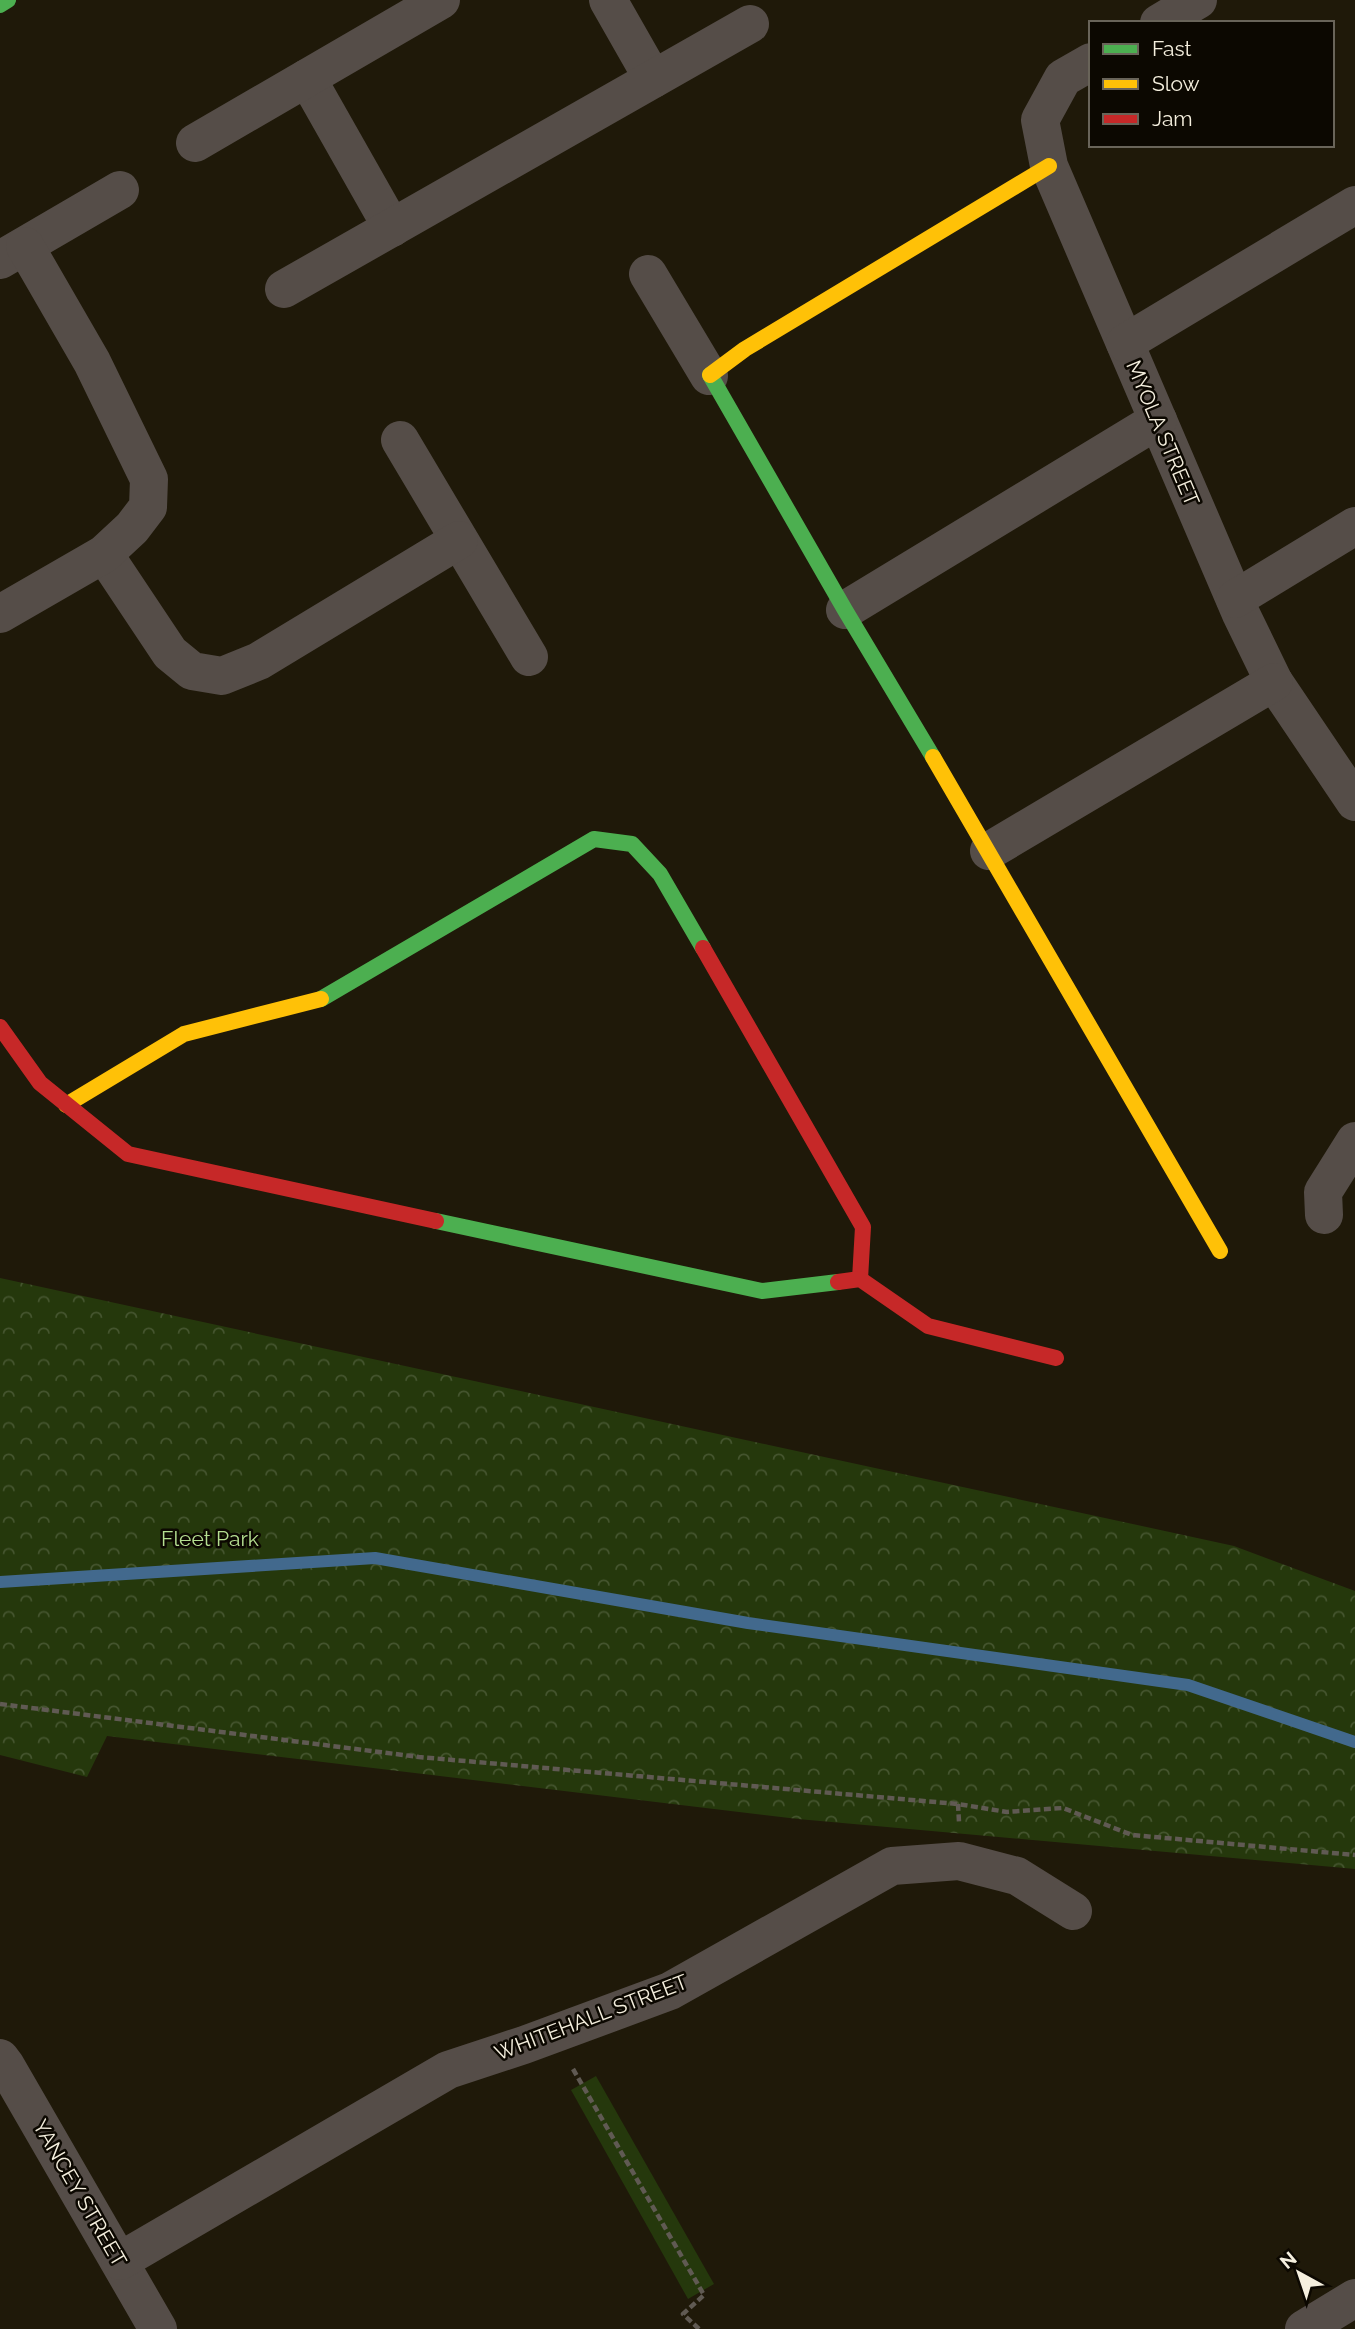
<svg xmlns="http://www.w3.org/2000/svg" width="1355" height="2329" viewBox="0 0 1355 2329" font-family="Raleway,sans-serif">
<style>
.grass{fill:#25380c}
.park{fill:url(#park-crowns)}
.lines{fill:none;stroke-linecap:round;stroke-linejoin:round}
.stream{stroke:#42698d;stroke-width:12}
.path{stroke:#605a53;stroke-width:4.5;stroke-dasharray:7 3.5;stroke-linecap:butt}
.street{stroke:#554d48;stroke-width:38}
.fast{stroke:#4caf50;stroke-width:16}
.slow{stroke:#ffc107;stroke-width:16}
.jam{stroke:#c62828;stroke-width:16}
.labels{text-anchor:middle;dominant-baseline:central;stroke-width:5;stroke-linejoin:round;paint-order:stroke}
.street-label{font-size:21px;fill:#f5efde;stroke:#0c0801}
.park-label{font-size:21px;fill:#b5df91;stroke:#0c0801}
</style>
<defs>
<pattern id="park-crowns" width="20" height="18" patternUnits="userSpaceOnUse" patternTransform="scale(1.75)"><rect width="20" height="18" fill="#25380c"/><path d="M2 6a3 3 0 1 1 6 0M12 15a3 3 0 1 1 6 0" fill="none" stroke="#45552f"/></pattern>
</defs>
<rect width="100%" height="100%" fill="#1f1909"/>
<path class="grass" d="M596,2076L714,2284L688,2299L571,2090Z"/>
<path class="park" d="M0,1278L1234,1546L1355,1591V1869L798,1819L107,1736L87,1777L0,1755Z"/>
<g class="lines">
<path class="stream" d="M0,1582L375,1558L748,1623L1188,1685L1355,1742"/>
<g class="path">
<path d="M0,1704L419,1757L958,1804L1007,1812L1063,1808L1132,1835L1355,1855"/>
<path d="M958,1804L959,1822"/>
<path d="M573,2069L704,2295L683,2314L699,2329"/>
</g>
<g class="street">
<path d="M608,0L653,79"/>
<path d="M1159,23L1198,0"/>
<path d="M1091,62L1063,78L1040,120L1049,166L1241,614L1274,682L1355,802"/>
<path d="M307,78L392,228"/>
<path d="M195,143L441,0"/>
<path d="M0,260L120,190"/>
<path d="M648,274L709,376"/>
<path d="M284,289L750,24"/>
<path d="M1125,343L1355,205"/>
<path d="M400,440L529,657"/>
<path d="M104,554L170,653L192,671L222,676L259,661L459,540"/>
<path d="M1235,599L1355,526"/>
<path d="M845,610L1158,420"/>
<path d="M0,614L104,554L132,528L148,507L149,479L92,362L25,246"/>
<path d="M989,851L1274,682"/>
<path d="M1324,1215L1323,1192L1355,1141"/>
<path d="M0,2058L6,2066L158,2329"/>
<path d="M120,2261L448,2070L524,2045L670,1991L892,1866L959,1861L1017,1876L1073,1911"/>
<path d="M1304,2329L1355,2298"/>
</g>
<g class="fast">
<path d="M0,5L8,0"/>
<path d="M710,375L845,610L933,757"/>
<path d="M321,999L594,839L632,844L660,874L703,948"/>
<path d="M436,1221L762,1291L838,1282"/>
</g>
<g class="slow">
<path d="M710,375L745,349L1049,166"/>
<path d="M933,757L1220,1251"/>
<path d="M66,1105L184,1034L321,999"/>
</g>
<g class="jam">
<path d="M703,948L863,1227L860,1279"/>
<path d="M0,1027L40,1083L128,1154L436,1221"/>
<path d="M838,1282L860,1279L928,1326L1056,1358"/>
</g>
</g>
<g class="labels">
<g class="street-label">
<text transform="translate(1163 433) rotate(67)">MYOLA STREET</text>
<text transform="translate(591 2017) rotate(-21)">WHITEHALL STREET</text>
<text transform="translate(80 2193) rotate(60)">YANCEY STREET</text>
</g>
<g class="park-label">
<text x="210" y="1538">Fleet Park</text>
</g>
</g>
<rect x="1089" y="21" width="245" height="126" fill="#0c0801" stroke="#696459" stroke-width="2"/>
<rect x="1103" y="44" width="35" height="10" fill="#4caf50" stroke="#696459" stroke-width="2"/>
<text x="1152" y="56" font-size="21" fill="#f5efde">Fast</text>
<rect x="1103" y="79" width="35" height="10" fill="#ffc107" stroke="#696459" stroke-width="2"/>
<text x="1152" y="91" font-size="21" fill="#f5efde">Slow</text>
<rect x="1103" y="114" width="35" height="10" fill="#c62828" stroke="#696459" stroke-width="2"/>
<text x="1152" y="126" font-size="21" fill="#f5efde">Jam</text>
<g transform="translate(1299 2273) rotate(320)" stroke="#0c0801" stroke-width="5" paint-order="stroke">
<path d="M0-5L12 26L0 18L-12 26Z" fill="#f5efde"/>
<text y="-10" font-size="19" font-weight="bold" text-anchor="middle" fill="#f5efde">N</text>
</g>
</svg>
